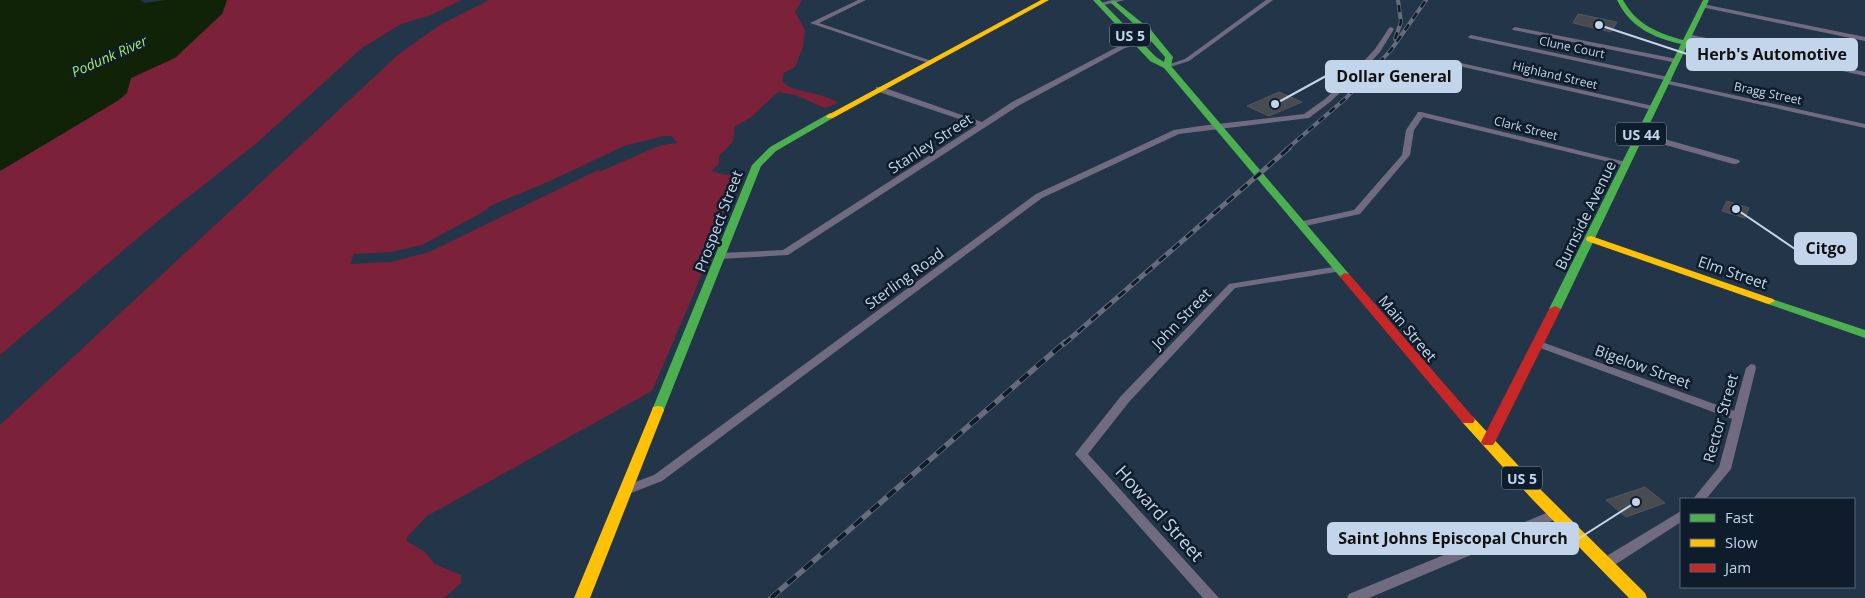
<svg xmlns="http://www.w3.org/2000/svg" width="1865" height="598" viewBox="0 0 1865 598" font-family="'Open Sans',sans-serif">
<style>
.green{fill:#7b2139;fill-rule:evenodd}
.water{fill:#112306}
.building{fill:#484c50;stroke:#54575a}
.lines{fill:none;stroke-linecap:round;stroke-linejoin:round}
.street{fill:#706b80;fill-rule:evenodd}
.fast{fill:#4caf50;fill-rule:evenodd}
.slow{fill:#ffc107;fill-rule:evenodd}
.jam{fill:#c62828;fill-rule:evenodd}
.rail-far2-casing{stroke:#666c7d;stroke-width:4}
.rail-far1-casing{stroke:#666c7d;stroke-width:5}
.rail-casing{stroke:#666c7d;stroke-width:5.5}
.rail-far2{stroke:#0e1c2b;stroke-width:2.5;stroke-dasharray:7;stroke-linecap:butt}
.rail-far1{stroke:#0e1c2b;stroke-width:3;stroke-dasharray:9;stroke-linecap:butt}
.rail{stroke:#0e1c2b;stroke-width:4;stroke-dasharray:11;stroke-linecap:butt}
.labels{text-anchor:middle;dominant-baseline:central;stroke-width:5;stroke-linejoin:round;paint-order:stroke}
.far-street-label{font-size:12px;fill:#c3d5eb;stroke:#0e1c2b}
.shield{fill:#0e1c2b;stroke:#8d9eb1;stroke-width:1}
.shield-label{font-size:14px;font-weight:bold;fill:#c3d5eb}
.far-water-label{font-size:14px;font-style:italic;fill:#a1ea5f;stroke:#0e1c2b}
.street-label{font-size:15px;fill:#c3d5eb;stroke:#0e1c2b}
.near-street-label{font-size:18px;fill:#c3d5eb;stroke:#0e1c2b}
.leader{fill:none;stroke:#c3d5eb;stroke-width:2}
.callout-dot{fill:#c3d5eb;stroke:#0e1c2b;stroke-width:2}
.callout{fill:#c3d5eb;stroke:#c3d5eb;stroke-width:2}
.callout-label{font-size:16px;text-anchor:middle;font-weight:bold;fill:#111}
</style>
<rect width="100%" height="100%" fill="#233548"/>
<g class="green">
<path d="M227,0H462L431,15L401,24L362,48L259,141L158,221L0,355V171L91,117L131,78L189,43L222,14Z"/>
<path d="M489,0H802L795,12L805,30L803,47L795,67L784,73L782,81C791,93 825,92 838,103L825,108L795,95L778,92L750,118L734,127C736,142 730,145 719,156V164L711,171L727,175L743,176L728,201L695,291L652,391L427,516L407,537V541L425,552L435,564L461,575V583L444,598H0V425L400,53L440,25ZM664,136H672L677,143L661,145L599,172L600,169L429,252L391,262L350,264L354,254L391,252L422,245L483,212L492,205L548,182L624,146Z"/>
</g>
<path class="water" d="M0,0H140L145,3L166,0H227L222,14L175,58L131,78L127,93L119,100L0,171Z"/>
<g class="building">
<path d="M1578,14L1617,22L1611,32L1573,23Z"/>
<path d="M1279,92L1302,102L1269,116L1247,106Z"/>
<path d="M1727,201L1749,208L1745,218L1722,211Z"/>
<path d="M1645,487L1665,503L1626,517L1606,500Z"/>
</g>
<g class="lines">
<g class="street">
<path d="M858,0H866L819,23L932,61V63H928L810,23Z"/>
<path d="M1112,0H1125L1100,6L1097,4Z"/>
<path d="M1266,0H1273L1189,61L1167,68L1164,66L1185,59Z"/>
<path d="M1703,4L1865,37V41L1701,7V5Z"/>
<path d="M1391,27L1394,29L1380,52L1356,78L1330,102L1309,118L1179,134L1042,198L662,481L626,495L622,493L620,490L622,487L654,475L1036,194L1174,130L1200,126L1304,114L1325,99L1351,75L1375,49L1389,28Z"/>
<path d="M1515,27L1677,59L1680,61L1677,63L1513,30L1512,29Z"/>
<path d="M1688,34L1865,72V76L1686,37V35Z"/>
<path d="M1471,35L1668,77L1672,79L1670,81L1865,124V128L1667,84L1663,82L1665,80L1469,38L1468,37Z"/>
<path d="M1154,37L1157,39L1156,40L1125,48L1018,106L788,255L720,259L715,256L720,253L783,250L977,125L876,91V87H882L982,122L1012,102L1121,45Z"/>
<path d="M1452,61L1653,106L1657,108L1653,110L1450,64V62Z"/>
<path d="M1418,112H1421L1626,162L1630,164L1626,166L1423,117L1414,130L1410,155L1360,214L1301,227L1298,226L1296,224L1298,222L1354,210L1402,155L1406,130Z"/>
<path d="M1637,133H1643L1739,160L1740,162L1736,164H1733L1637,137Z"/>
<path d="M1339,266L1342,267L1344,269L1342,271L1235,288L1129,402L1088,454L1219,598H1203L1075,454L1121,396L1229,284Z"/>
<path d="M1539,341L1734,411L1746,368L1751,364L1755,365L1756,368L1731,469L1706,499H1693L1719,467L1732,419L1535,346L1534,344L1535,342Z"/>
<path d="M1556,509L1561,511L1562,514L1561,517L1369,598H1347L1349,594Z"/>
<path d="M1681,511V522L1610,568L1605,569L1600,568L1598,564L1600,560Z"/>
</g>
<g class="fast">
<path d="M1093,0H1100L1156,57L1164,62L1165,57L1145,34L1111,3V1H1115L1151,30L1173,57L1171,66L1349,274L1350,276L1349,278H1341L1164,68L1150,61Z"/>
<path d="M1617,0H1623C1636,24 1657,33 1683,40L1703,0H1709L1561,309L1555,312L1549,309L1681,44C1652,37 1630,27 1617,0Z"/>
<path d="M830,113L833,114V118L776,151L761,166L664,410L663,413H653L652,410L752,165L770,147Z"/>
<path d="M1769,298L1865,330V338L1765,303L1763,301Z"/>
</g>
<g class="slow">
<path d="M1041,0H1049L833,118H827L826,116Z"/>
<path d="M1591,236L1773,299L1775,301L1769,304L1765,303L1587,241L1586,239L1587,237Z"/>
<path d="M658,406L663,407L664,410L590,598H574L652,410L653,407Z"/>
<path d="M1468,415L1473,417L1542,491L1645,593L1647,598H1629L1532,499L1463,423L1461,420L1463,417Z"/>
</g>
<g class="jam">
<path d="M1345,273L1349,274L1473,417L1475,420L1473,423H1463L1341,278L1340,276Z"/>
<path d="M1555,306L1561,309L1495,442L1493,445H1483L1481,442L1549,309Z"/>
</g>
<defs>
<g id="rail-far2">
<path d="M1395,39L1401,22L1398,0"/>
<path d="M1287,149L1346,98L1391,50L1426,0"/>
</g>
<path id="rail-far1" d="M1064,344L1289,148"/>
<path id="rail" d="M771,598L1065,342"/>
</defs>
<use href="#rail-far2" class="rail-far2-casing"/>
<use href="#rail-far1" class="rail-far1-casing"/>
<use href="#rail" class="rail-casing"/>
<use href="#rail-far2" class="rail-far2"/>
<use href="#rail-far1" class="rail-far1"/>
<use href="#rail" class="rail"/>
</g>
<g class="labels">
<g class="far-street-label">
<text transform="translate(1572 47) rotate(12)">Clune Court</text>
<text transform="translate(1555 75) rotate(13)">Highland Street</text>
<text transform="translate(1768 93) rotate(12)">Bragg Street</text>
<text transform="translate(1526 128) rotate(14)">Clark Street</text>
</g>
<g class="shield">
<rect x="1110" y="23.5" width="40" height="23" rx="4"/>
<rect x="1616" y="122.5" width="50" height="23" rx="4"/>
<rect x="1502" y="466.5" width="40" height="23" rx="4"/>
</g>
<g class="shield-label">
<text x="1130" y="35">US 5</text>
<text x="1641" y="134">US 44</text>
<text x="1522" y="478">US 5</text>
</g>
<g class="far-water-label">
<text transform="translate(109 56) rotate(-24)">Podunk River</text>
</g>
<g class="street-label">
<text transform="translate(930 143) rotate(-33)">Stanley Street</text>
<text transform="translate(1585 215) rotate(-64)">Burnside Avenue</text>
<text transform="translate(718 221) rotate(-69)">Prospect Street</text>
<text transform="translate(1733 272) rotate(19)">Elm Street</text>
<text transform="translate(904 278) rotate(-36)">Sterling Road</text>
<text transform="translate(1181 318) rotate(-46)">John Street</text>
<text transform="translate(1408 328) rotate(50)">Main Street</text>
<text transform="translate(1643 366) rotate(20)">Bigelow Street</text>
<text transform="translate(1720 418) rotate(-74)">Rector Street</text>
</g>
<g class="near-street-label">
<text transform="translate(1160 513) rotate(48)">Howard Street</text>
</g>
</g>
<path class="leader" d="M1599 25L1687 54M1275 104L1326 76M1736 209L1795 249M1636 502L1578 539"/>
<g class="callout-dot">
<circle cx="1599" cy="25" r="5"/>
<circle cx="1275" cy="104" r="5"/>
<circle cx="1736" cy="209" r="5"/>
<circle cx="1636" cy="502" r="5"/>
</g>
<g class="callout">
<rect x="1687" y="39" width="170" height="31" rx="5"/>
<rect x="1326" y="61" width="135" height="31" rx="5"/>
<rect x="1795" y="233" width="61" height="31" rx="5"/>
<rect x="1328" y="523" width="250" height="31" rx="5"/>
</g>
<g class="callout-label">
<text x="1772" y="60">Herb's Automotive</text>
<text x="1394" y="82">Dollar General</text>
<text x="1826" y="254">Citgo</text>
<text x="1453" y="544">Saint Johns Episcopal Church</text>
</g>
<rect x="1680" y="498" width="175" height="90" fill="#0e1c2b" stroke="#566678"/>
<rect x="1690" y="514" width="25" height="8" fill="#4caf50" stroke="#566678"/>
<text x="1725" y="523" font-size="15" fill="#c3d5eb">Fast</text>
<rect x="1690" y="539" width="25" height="8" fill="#ffc107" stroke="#566678"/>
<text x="1725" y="548" font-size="15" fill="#c3d5eb">Slow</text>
<rect x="1690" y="564" width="25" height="8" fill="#c62828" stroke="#566678"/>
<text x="1725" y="573" font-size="15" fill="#c3d5eb">Jam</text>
</svg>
